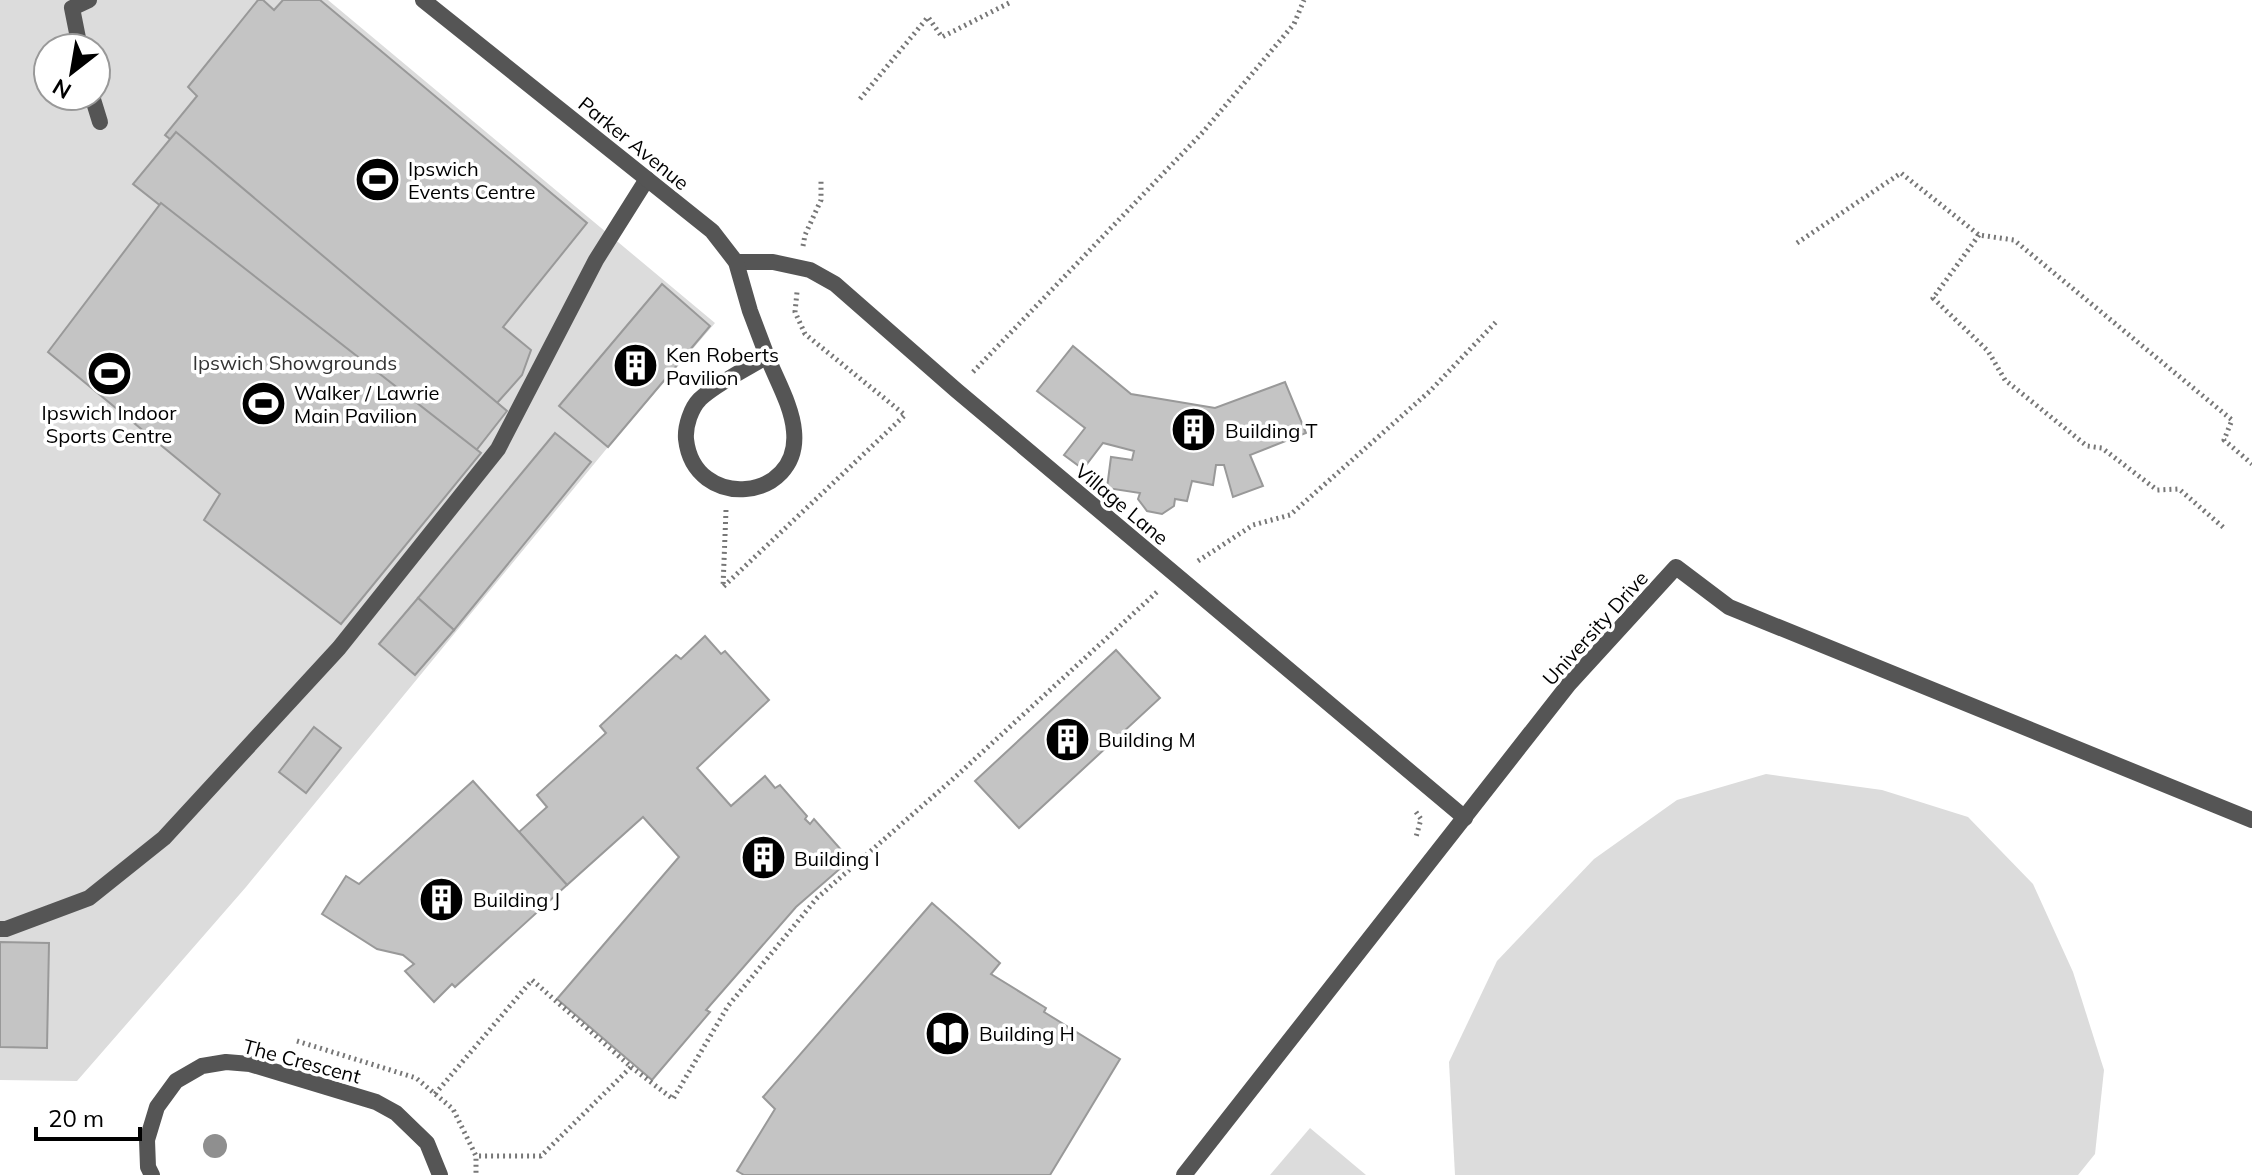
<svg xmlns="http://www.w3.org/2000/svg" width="2252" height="1175" viewBox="0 0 2252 1175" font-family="Mulish,sans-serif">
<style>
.green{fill:#dcdcdc;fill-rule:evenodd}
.building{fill:#c4c4c4;stroke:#999;stroke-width:2}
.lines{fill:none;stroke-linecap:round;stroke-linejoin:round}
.path{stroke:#777;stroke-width:5;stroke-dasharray:2 4;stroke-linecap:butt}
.service{stroke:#555;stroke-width:16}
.minor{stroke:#555;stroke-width:16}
.tree{fill:#8f8f8f}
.labels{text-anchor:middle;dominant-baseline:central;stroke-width:7;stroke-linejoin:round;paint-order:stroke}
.street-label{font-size:20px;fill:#000;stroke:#fff}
.poi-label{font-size:20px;fill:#000;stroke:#fff;text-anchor:start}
.park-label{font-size:20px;fill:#333;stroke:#fff}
</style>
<rect width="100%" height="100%" fill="#fff"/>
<g class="green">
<path d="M0,0H328L715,323L608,447L246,887L77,1081L0,1080ZM48,48H96V96H48Z"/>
<path d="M1766,774L1882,790L1968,817L2033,884L2073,972L2104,1070L2095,1154L2078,1175H1455L1449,1062L1497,961L1594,859L1677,800Z"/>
<path d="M1310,1128L1366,1175H1270Z"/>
</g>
<g class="building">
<path d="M258,0H263L274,10L283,0H320L587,223L503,327L531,350L522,375L497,403L165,135L197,96L188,87Z"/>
<path d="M176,132L507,411L474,453L133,184Z"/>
<path d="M161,203L481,453L341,624L204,520L220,494L48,352Z"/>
<path d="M662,284L710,326L608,447L559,406Z"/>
<path d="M1073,346L1131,394L1215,408L1285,382L1306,433L1250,455L1263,486L1233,497L1224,465H1216L1213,485L1192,481L1187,501L1175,499L1174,506L1162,514L1147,511L1138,499L1140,493L1107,488L1111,457L1132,460L1134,451L1103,443L1083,469L1064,455L1085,428L1037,391Z"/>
<path d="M555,433L591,462L454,630L418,598Z"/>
<path d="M418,598L454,630L415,675L379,644Z"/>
<path d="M705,636L721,654L725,651L769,700L697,768L731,806L765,776L775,788L780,785L807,816L805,819L810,824L814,819L850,860L796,907L706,1010L710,1012L652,1080L557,999L679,857L643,817L567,885L519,832L547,807L537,795L606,733L600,726L676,655L681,659Z"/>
<path d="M1116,650L1160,698L1019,828L975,781Z"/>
<path d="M314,727L341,748L306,793L279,772Z"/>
<path d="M473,781L567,885L455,987L452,984L434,1002L405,971L414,964L403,955L377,949L322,914L346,876L359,884Z"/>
<path d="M932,903L1000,963L991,974L1046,1008L1044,1012L1120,1059L1050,1175H744L737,1171L775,1109L763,1097Z"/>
<path d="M0,942L49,943L47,1048L0,1047Z"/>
</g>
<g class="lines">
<g class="path">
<path d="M860,99L928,17L942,37L1009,3"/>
<path d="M1979,235L1933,298L1988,351L2005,380L2087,446L2102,448L2157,490L2179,489L2224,528"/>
<path d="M1797,243L1901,173L1979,235L2014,240L2232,420L2224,440L2252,464"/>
<path d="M803,246L805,235L821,200V179"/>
<path d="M973,372L1203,132L1294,24L1304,0"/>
<path d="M726,510L723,587L905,415L805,334L795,312L797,292"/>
<path d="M1198,561L1253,525L1290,515L1430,391L1496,322"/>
<path d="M1416,812L1421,819L1416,837"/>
<path d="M297,1041L416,1078L453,1109L476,1156V1175"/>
<path d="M631,1067L673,1099L728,1006L817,898L953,779L1158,591"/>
<path d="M435,1094L532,980L631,1067L541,1156H476"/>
</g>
<g class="service">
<path d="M80,48L72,8L89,0"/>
<path d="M92,96L100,122"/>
<path d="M736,262H773L810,270L835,284L956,390L1465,818"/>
<path d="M0,929H6L89,898L164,838L339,648L498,449L596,260L647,179"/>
<path d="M152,1175L148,1167L147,1140L157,1107L176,1081L202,1066L226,1062L250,1064L376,1102L396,1113L427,1143L440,1175"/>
<path d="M1184,1175L1569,684L1676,567L1729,607L2252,820"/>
</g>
<g class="minor">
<path d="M423,0L712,231L736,262L750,311L767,356"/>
<path d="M767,356C776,379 792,406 794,431C801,502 694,512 686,439C685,426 691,408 700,399C717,383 747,369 767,356Z"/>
</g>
</g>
<circle class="tree" cx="215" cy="1146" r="12"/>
<defs>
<symbol id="stadium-disc" viewBox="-11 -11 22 22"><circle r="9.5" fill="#000" stroke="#fff"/><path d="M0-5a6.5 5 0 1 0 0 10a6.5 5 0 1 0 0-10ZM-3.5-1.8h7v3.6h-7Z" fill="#fff"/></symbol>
<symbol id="building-disc" viewBox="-11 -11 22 22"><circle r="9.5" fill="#000" stroke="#fff"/><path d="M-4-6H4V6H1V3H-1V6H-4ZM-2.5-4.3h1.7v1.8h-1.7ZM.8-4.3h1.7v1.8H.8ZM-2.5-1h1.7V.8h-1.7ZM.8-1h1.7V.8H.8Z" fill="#fff"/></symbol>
<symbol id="library-disc" viewBox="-11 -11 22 22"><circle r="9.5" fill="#000" stroke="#fff"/><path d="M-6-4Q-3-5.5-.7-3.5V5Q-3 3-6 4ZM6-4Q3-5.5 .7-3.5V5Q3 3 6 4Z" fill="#fff"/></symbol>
</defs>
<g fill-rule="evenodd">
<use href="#stadium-disc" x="352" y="154" width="51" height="51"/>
<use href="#building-disc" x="610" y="340" width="51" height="51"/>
<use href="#stadium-disc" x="84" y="348" width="51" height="51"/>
<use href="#stadium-disc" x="238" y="378" width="51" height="51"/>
<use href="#building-disc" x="1168" y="404" width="51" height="51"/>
<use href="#building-disc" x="1042" y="714" width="51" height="51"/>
<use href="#building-disc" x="738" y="832" width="51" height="51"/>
<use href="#building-disc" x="416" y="874" width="51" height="51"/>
<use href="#library-disc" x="922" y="1008" width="51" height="51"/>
</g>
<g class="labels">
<g class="street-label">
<text transform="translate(634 143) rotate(39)">Parker Avenue</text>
<text transform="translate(1122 504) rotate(40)">Village Lane</text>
<text transform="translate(1595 628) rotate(-48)">University Drive</text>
<text transform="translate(302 1061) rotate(15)">The Crescent</text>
</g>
<g class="poi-label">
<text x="408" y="168">Ipswich<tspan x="408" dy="23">Events Centre</tspan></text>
<text x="666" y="354">Ken Roberts<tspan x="666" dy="23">Pavilion</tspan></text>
<text x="294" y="392">Walker / Lawrie<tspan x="294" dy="23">Main Pavilion</tspan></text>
<text x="109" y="412" text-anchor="middle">Ipswich Indoor<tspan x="109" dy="23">Sports Centre</tspan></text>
<text x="1225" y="430">Building T</text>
<text x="1098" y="739">Building M</text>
<text x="794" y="858">Building I</text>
<text x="473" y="899">Building J</text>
<text x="979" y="1033">Building H</text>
</g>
<g class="park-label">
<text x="295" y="362">Ipswich Showgrounds</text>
</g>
</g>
<g transform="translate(72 72) rotate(211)"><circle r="38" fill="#ffffff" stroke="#999999" stroke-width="2"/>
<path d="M0-6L14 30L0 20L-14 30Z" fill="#000000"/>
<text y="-12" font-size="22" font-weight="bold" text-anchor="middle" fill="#000000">N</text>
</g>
<path d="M36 1127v12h104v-12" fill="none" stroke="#000000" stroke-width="4"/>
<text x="48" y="1127" font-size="24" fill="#000000" stroke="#ffffff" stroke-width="6" paint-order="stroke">20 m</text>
</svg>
